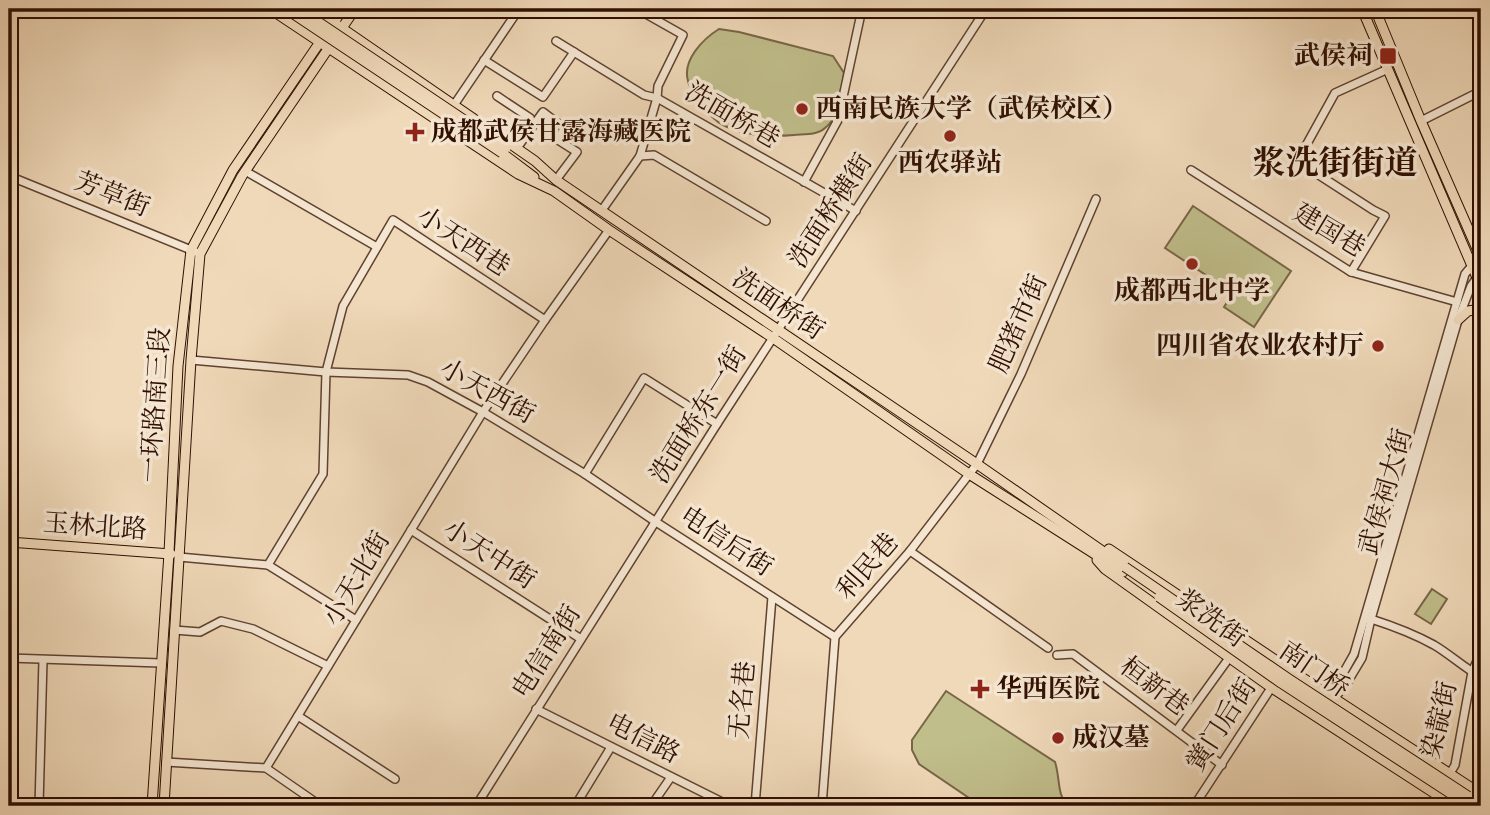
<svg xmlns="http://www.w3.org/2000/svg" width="1490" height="815" viewBox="0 0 1490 815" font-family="'IM FELL English','Noto Serif SC',serif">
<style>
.green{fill:#c0be8b;stroke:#786646;stroke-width:2}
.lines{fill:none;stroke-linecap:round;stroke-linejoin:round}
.minor-casing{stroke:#5f422f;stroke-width:10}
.major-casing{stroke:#2f0f01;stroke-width:11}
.minor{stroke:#f5e6d2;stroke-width:7}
.major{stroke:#f0d9b9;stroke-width:9}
.major-bridge-casing{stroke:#2f0f01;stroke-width:11;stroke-linecap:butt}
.major-bridge{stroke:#f0d9b9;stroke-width:9}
.poi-dot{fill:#8f2418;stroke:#f5e6d2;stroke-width:2.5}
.labels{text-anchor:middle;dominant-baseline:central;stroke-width:7;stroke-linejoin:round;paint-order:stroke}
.poi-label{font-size:26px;font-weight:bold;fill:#2f0f01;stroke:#f5e6d2;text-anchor:start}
.street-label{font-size:26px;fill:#2f0f01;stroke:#f5e6d2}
.district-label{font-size:33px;font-weight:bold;fill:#2f0f01;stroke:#f5e6d2}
</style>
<rect width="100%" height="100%" fill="#f0d9b9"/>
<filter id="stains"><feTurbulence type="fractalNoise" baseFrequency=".00286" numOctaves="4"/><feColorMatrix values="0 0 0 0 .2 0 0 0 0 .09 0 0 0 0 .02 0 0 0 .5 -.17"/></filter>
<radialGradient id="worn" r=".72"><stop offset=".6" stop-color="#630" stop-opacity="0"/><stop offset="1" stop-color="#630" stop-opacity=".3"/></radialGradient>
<g class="green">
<path d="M719,29L739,32L833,56L844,73C841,91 841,116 825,128C818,135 804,134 794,135C771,137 746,136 725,126C712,120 707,111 699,100C696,94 689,87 688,81C682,60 703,39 719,29Z"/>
<path d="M1193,206L1291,271L1254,327L1224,307L1233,293L1165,248Z"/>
<path d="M1432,589L1447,599L1431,624L1415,614Z"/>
<path d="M946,691L1055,762C1060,777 1057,794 1067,806H981L919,764L912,750V740Z"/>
</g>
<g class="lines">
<defs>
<g id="minor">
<path d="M556,41L644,95L657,98L856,211"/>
<path d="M484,60L543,97L574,52"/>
<path d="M497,96L530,118L512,145"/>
<path d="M454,105L519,9"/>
<path d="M1421,121L1477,93L1481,92"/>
<path d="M517,148L543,112L564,128L558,140L577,152L556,180"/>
<path d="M640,156L654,155L766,221"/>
<path d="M1191,170L1351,272L1457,302"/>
<path d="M247,172L377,247"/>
<path d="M9,176L196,252"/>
<path d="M804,182L838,120L862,9"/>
<path d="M602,210L640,156L657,98L658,86L683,35L637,9"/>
<path d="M1351,272L1385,216L1373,210L1308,168L1303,151L1335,93L1388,69"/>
<path d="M191,360L326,372L408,375L428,382L483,412L585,474L656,522L835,637L910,551L977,464L1021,374L1096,199"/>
<path d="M585,474L644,378L717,424"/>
<path d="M411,530L581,639"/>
<path d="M910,551L1048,648"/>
<path d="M179,557L268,565L356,620"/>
<path d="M268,565L323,474L326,372L343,306L393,220L545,320"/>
<path d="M1371,619C1393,626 1414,634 1434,645C1451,655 1464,668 1481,677"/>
<path d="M174,630L200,632L221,621L253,629L328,666"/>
<path d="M1057,655L1073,654L1222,765"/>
<path d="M9,658L161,663"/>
<path d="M1325,696L1341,677L1354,654L1465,274L1480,256"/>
<path d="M1332,701L1347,683L1362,658L1371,619L1458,320L1471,286L1481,272"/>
<path d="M536,709L730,806"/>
<path d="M298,716L395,779"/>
<path d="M1177,730L1229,658"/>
<path d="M166,762L266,768L321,806"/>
<path d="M266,768L483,412L545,320L609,230"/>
<path d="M1449,775L1455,765L1472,672L1481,652"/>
<path d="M39,806L43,660"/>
<path d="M476,806L717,424L986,9"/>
<path d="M575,806L611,747"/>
<path d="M651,806L671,777"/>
<path d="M755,806L772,597"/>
<path d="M822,806L835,637"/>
<path d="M1194,806L1273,685"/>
<path d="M1437,806L1443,794"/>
</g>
<g id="major">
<path d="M270,9L518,174L554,191L609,230L773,338L969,474L1123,572"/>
<path d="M314,9L512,145L535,161L556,180L977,464L1124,566"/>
<path d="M1362,9L1481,287"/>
<path d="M1375,9L1421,121L1481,258"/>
<path d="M332,25L343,9"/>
<path d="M340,31L355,9"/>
<path d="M502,153L534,177"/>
<path d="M1458,320L1468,311L1481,309"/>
<path d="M9,542L171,554"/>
<path d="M1109,549L1286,667L1481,794"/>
<path d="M1097,560L1105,569L1272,688L1454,806"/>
<path d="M1468,796L1481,805"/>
<path d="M152,806L169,553L178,366L191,250L233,170L322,39"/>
<path d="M164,806L191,360L200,254L242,176L330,46"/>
</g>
</defs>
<use href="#minor" class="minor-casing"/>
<use href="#major" class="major-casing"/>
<use href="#minor" class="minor"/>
<use href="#major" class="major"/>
<defs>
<g id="major-bridge">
<path d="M286,9L502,153"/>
<path d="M299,9L506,148"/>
<path d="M1125,567L1289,679L1468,796"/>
<path d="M1159,597L1281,683L1462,801"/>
</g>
</defs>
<use href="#major-bridge" class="major-bridge-casing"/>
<use href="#major-bridge" class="major-bridge"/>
</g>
<g class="poi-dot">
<rect x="1379" y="47" width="18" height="18" rx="3.5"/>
<circle cx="802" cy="109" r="7"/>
<path d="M411.5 121.5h7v7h7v7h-7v7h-7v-7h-7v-7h7z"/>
<circle cx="950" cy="136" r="7"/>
<circle cx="1192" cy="264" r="7"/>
<circle cx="1378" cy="346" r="7"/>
<path d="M976.5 678.5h7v7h7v7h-7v7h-7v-7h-7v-7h7z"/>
<circle cx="1058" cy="738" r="7"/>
</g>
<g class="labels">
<g class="poi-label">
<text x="1372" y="56" text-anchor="end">武侯祠</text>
<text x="816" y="109">西南民族大学（武侯校区）</text>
<text x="431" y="132">成都武侯甘露海藏医院</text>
<text x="950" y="163" text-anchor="middle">西农驿站</text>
<text x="1192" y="291" text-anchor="middle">成都西北中学</text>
<text x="1364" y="346" text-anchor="end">四川省农业农村厅</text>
<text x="996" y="689">华西医院</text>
<text x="1072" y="738">成汉墓</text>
</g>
<g class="street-label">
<text transform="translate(732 116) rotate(30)">洗面桥巷</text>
<text transform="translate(112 195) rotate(22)">芳草街</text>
<text transform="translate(831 211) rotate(-57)">洗面桥横街</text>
<text transform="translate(1329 231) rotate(31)">建国巷</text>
<text transform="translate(463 242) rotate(33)">小天西巷</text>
<text transform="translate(778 305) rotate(34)">洗面桥街</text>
<text transform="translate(1019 324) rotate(-66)">肥猪市街</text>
<text transform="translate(487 392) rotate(29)">小天西街</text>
<text transform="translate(156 405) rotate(-86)">一环路南三段</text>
<text transform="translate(699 415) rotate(-58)">洗面桥东一街</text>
<text transform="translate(1386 492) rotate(-74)">武侯祠大街</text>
<text transform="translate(95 527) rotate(4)">玉林北路</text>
<text transform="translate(726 542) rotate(33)">电信后街</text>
<text transform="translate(489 555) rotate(33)">小天中街</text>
<text transform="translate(868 567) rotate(-49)">利民巷</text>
<text transform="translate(357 579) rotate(-59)">小天北街</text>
<text transform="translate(1211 619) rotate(36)">浆洗街</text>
<text transform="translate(547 652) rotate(-58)">电信南街</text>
<text transform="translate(1314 670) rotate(34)">南门桥</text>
<text transform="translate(1154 687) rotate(37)">桓新巷</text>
<text transform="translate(743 700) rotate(-85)">无名巷</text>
<text transform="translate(1440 720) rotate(-77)">染靛街</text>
<text transform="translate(1222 725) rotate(-57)">黉门后街</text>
<text transform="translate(643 739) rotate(27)">电信路</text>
</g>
<g class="district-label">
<text x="1335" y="165">浆洗街街道</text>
</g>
</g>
<rect width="1490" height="815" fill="none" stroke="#f0d9b9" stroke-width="35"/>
<rect x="10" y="10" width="1469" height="794" fill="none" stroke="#2f0f01" stroke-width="3.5"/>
<rect x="18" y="18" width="1455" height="780" fill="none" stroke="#2f0f01" stroke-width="2"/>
<rect width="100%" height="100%" filter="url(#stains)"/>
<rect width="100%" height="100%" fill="url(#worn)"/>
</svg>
